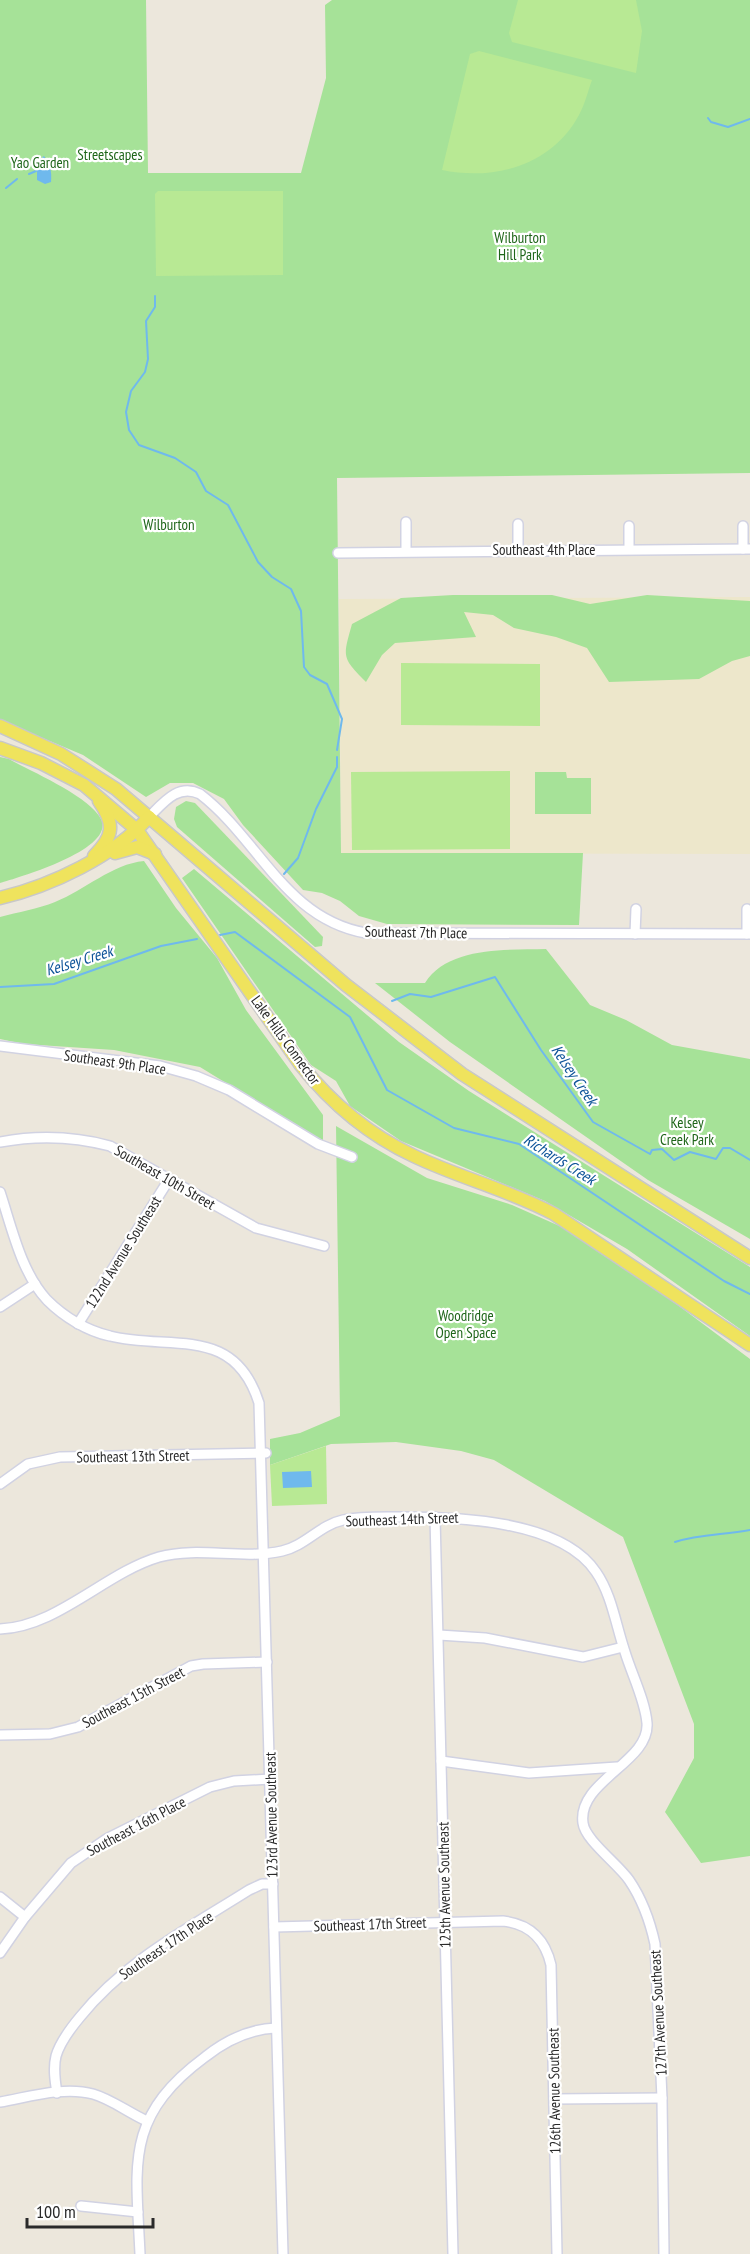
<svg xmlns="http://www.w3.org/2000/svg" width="750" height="2254" viewBox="0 0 750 2254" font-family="'PT Sans Narrow',sans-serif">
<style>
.education{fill:#ede7cb}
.green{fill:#a6e298}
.pitch{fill:#b8e994}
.water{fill:#6fb9ed}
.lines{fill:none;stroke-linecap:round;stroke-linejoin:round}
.stream{stroke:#6fb9ed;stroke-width:2}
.minor-casing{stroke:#d1d2e2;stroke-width:12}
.major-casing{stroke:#c8c8c8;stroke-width:15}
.minor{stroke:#fff;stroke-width:9}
.major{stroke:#efe35d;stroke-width:12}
.labels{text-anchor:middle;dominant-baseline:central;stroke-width:4.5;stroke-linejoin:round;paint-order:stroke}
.park-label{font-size:15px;fill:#1f661a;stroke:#fff}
.street-label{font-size:15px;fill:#2a2a2a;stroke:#fff}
.water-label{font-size:16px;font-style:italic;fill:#0e5499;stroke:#fff}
</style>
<rect width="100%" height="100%" fill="#ece7dc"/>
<path class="education" d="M750,597V854L341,853L339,599Z"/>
<g class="green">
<path d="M0,0H146L148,173H301L326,78L325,5L332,0H750V473L337,478L341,853H583L579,925L387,924L359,916L340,901L322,893L303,890L243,825L224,799L193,783H170L146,797L83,755L0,720Z"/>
<path d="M453,595H552L590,604L647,595L750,601V656L732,661L699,679L609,682L587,648L556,637L514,628L493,615L464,612L476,637L395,643L382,655L366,682C341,657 343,657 352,624L401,598Z"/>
<path d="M0,757L9,759C32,772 89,796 101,819C116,849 20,877 0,883Z"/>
<path d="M535,772H566L567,778H591V814H535Z"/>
<path d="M186,801L195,803L323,937L322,946L315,947L177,827L174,819L176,807Z"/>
<path d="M144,861L176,908L217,958L246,1010L323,1115V1143L200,1067L114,1050L24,1044L0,1039V917C18,912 38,909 55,902C85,890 112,864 144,861Z"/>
<path d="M194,869L399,1042L469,1091L750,1267V1336L627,1249L545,1201L401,1141L350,1106L336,1081L311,1065L182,878Z"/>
<path d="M546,949L590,1005L626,1020L672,1045L750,1059V1239L648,1180L450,1042L375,983H425C448,946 508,950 546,949Z"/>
<path d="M336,1126L427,1178L512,1205L564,1228L675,1303L750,1359V1856L701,1863L665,1812L694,1758V1724L623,1537L494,1460L461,1451L396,1442L331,1444L270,1465V1439L300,1433L340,1416Z"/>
</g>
<g class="pitch">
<path d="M518,0H636L642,31L636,73L512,42L509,33Z"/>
<path d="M479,51L592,80C588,91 585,104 579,115C552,165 495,181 442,170L470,54Z"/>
<path d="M158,191H283V275L156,276L155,194Z"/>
<path d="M401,663L540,664V726L401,725Z"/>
<path d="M510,771V849L352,850L351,772Z"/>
<path d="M326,1446L327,1504L272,1506L270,1465Z"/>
</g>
<g class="water">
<path d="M44,156C50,165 52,171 51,182L45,184L37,180V162Z"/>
<path d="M311,1471L312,1487L283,1488L282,1472Z"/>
</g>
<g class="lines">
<g class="stream">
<path d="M708,118L711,122L728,127L750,119"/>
<path d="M29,174L36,171"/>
<path d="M6,188L17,179"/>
<path d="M155,296V307L146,321L148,359L145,372L131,391L126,412L129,430L139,445L175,458L196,472L206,491L228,505L258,562L272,577L291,589L301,611L304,667L310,675L327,684L342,719L337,750"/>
<path d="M284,874L298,858L316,809L337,767V757"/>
<path d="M220,935L235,932L350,1017L387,1090L454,1128L519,1144L724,1281L750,1294"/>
<path d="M0,987L54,984L161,946L197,939"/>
<path d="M392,1001L410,994L431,997L495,977L541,1050L593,1122L650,1154L652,1150L662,1149L674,1160L690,1152L716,1159L723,1148H730L750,1160"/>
<path d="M675,1542C700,1534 724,1535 750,1530"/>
</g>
<defs>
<g id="minor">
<path d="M629,526V549"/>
<path d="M743,549V526"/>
<path d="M406,550V522"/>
<path d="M518,550V524"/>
<path d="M338,553L750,549"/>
<path d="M149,817C163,803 178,783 200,794C259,839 285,919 366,933L750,934"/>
<path d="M747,909V934"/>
<path d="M635,934L636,909"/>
<path d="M0,1046L160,1066L196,1076L229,1090L318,1144L352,1157"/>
<path d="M0,1142C38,1135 73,1136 110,1146L256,1228L324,1246"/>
<path d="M0,1192C12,1228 21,1272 47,1300C64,1317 87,1331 110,1336C171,1351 234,1324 259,1403L283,2254"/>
<path d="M0,1307L35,1284"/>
<path d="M78,1324L168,1181"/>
<path d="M0,1484L28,1464L60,1457L266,1453"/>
<path d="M435,1517L453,2254"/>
<path d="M0,1629C57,1627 105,1573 159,1557C199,1546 242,1560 282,1551C305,1546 320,1525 343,1520C362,1516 383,1517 402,1517C458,1517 561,1520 596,1572C612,1595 616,1626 625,1652C632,1675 645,1700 647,1723C650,1762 577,1781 583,1823C585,1840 618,1864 629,1880C642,1899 650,1921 655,1944L662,2098L664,2254"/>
<path d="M439,1635L485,1638L583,1657L623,1647"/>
<path d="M0,1735L50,1734L78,1727L191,1666L203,1664L267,1662"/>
<path d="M441,1761L529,1773L617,1767"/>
<path d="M0,1897L25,1917L0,1953"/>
<path d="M25,1917L71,1863L108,1838L210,1787L234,1781L270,1779"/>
<path d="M274,1927L503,1921C530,1924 545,1939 551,1965L557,2254"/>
<path d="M57,2093C55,2081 53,2068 56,2056C60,2042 70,2029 80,2017C125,1961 189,1928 249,1890L262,1884H273"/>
<path d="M554,2099L662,2098"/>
<path d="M0,2102C29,2097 64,2086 93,2094C111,2099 129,2113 147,2121"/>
<path d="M81,2206L138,2212"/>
<path d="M140,2254C136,2164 124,2117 205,2057C225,2041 250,2029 276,2028"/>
</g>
<g id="major">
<path d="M0,726L61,754L116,789L346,985L462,1074L750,1258"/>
<path d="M0,748L41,763L84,785L137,830L300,1064C331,1103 369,1135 414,1156C460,1178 509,1190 554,1214L750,1345"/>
<path d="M115,853L137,847L155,854"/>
<path d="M94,856C114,836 115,824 99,801"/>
<path d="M0,898C51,886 114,856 149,817"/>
</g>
</defs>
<use href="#minor" class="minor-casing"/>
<use href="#major" class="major-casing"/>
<use href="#minor" class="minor"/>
<use href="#major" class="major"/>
</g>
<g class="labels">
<g class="park-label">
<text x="110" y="154">Streetscapes</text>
<text x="40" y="162">Yao Garden</text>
<text x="520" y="237">Wilburton<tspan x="520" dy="17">Hill Park</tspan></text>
<text x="169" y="524">Wilburton</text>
<text x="687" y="1122">Kelsey<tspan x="687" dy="17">Creek Park</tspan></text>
<text x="466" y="1315">Woodridge<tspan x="466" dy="17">Open Space</tspan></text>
</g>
<g class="street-label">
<text x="544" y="549">Southeast 4th Place</text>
<text transform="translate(416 932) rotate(1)">Southeast 7th Place</text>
<text transform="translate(286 1040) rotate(54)">Lake Hills Connector</text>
<text transform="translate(115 1062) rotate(8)">Southeast 9th Place</text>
<text transform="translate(165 1177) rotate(30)">Southeast 10th Street</text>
<text transform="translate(123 1252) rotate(-58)">122nd Avenue Southeast</text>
<text transform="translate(133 1456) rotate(-1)">Southeast 13th Street</text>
<text transform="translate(402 1519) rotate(-2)">Southeast 14th Street</text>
<text transform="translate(133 1697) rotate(-28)">Southeast 15th Street</text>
<text transform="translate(271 1815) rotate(-91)">123rd Avenue Southeast</text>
<text transform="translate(136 1826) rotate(-28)">Southeast 16th Place</text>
<text transform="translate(444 1885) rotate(-91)">125th Avenue Southeast</text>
<text transform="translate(370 1924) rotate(-2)">Southeast 17th Street</text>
<text transform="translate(166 1945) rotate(-34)">Southeast 17th Place</text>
<text transform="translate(658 2013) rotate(-93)">127th Avenue Southeast</text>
<text transform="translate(554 2091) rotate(-91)">126th Avenue Southeast</text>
</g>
<g class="water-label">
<text transform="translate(79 960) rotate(-17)">Kelsey Creek</text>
<text transform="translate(575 1075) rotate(56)">Kelsey Creek</text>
<text transform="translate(560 1159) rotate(32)">Richards Creek</text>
</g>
</g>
<path d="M27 2218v9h126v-9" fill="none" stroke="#2a2a2a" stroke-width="3"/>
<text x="36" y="2218" font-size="18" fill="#2a2a2a" stroke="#ffffff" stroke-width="4.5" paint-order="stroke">100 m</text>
</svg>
